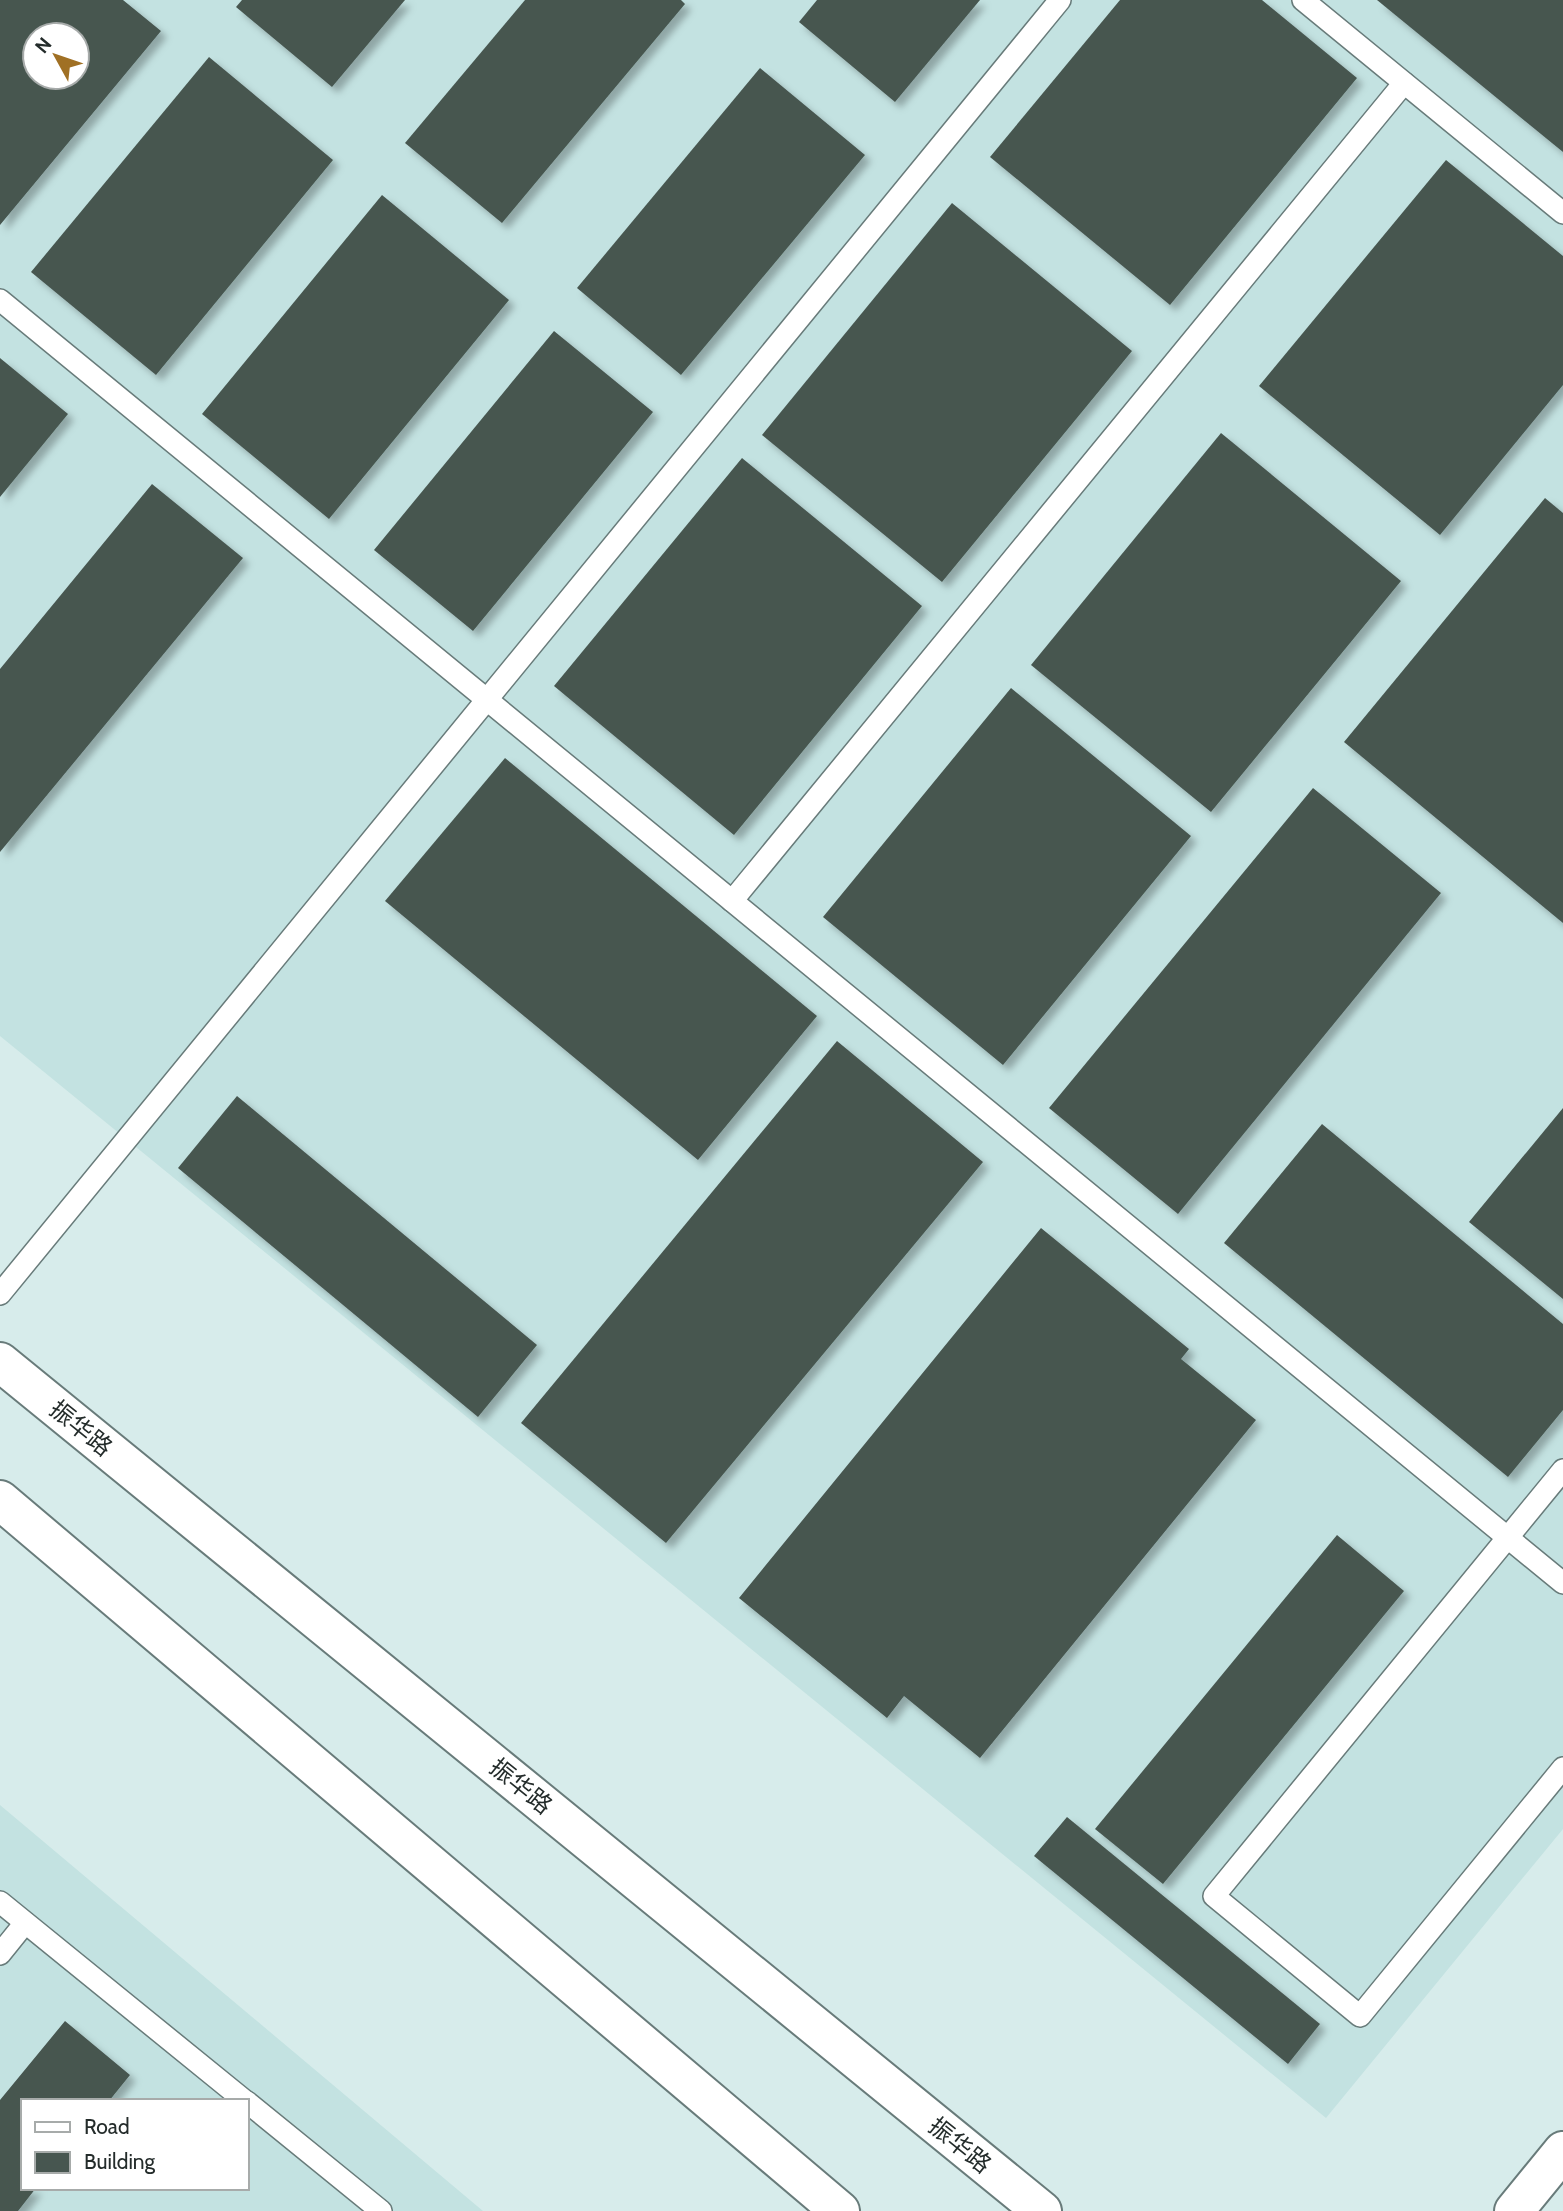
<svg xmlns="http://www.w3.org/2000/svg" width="1563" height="2211" viewBox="0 0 1563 2211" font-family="Cabin,'Noto Sans SC',sans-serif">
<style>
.built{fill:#c3e2e1;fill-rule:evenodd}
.building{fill:#475650;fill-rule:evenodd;filter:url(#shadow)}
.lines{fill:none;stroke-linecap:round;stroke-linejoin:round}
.service-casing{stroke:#687b7a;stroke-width:24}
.tertiary-casing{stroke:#687b7a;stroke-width:42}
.secondary-casing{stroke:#687b7a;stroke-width:42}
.service{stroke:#fff;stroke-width:21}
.tertiary{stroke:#fff;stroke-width:38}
.secondary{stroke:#fff;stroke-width:38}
.labels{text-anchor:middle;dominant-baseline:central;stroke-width:7;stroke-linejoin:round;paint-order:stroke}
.street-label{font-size:24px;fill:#242c2b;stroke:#fff}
</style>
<defs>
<filter id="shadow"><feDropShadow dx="6" dy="6" stdDeviation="3.5" flood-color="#0004"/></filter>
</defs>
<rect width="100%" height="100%" fill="#d7eceb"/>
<g class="built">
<path d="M0,0H1563V1829L1326,2118L0,1036ZM35,35H77V77H35Z"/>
<path d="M0,1805L483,2211H0ZM23,2101H247V2188H23Z"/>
</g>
<g class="building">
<path d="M0,0H123L161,31L0,225ZM35,35H77V77H35Z"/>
<path d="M242,0H405L332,87L236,7Z"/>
<path d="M525,0H681L685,4L502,223L405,143Z"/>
<path d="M817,0H980L895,102L799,22Z"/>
<path d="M1120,0H1262L1357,78L1170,305L990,157Z"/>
<path d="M1377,0H1563V152Z"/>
<path d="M209,57L333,160L156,375L31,272Z"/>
<path d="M760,68L865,155L681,375L577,288Z"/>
<path d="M1446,160L1563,256V385L1440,535L1259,386Z"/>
<path d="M382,195L509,300L329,519L202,414Z"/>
<path d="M952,203L1132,351L942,582L762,435Z"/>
<path d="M554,331L653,412L473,631L374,550Z"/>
<path d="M0,358L68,414L0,497Z"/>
<path d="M1221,433L1401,581L1211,812L1031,665Z"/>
<path d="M742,458L922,606L734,835L554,686Z"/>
<path d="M152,484L243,558L0,852V669Z"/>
<path d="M1545,498L1563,513V923L1344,742Z"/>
<path d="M1011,688L1191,836L1003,1065L823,917Z"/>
<path d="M505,758L817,1016L698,1160L385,901Z"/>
<path d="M1313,788L1441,893L1178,1214L1049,1108Z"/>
<path d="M837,1041L983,1162L666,1543L521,1423Z"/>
<path d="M237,1096L537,1345L478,1417L178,1168Z"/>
<path d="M1563,1108V1299L1469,1222Z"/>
<path d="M1322,1124L1563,1324V1410L1508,1477L1224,1243Z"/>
<path d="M1041,1228L1189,1349L1181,1359L1256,1420L980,1758L904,1696L887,1718L739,1598Z"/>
<path d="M1337,1535L1404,1591L1163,1884L1095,1829Z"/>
<path d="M1067,1817L1320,2024L1288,2064L1034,1856Z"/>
<path d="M65,2021L130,2075L109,2101H23V2188H36L18,2211H0V2100Z"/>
</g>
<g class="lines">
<defs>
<g id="service">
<path d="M1303,0L1563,213"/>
<path d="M0,300L1563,1583"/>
<path d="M732,901L1404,83"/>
<path d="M0,1294L1060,0"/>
<path d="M1563,1470L1214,1896L1360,2016L1563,1768"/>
<path d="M0,1902L245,2101"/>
<path d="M0,1954L25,1923"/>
<path d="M247,2102L381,2211"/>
</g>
<path id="tertiary" d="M1514,2211L1563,2151"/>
<g id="secondary">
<path d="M0,1362L1042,2211"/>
<path d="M0,1500L840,2211"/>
</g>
</defs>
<use href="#service" class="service-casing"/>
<use href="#tertiary" class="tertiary-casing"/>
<use href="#secondary" class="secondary-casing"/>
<use href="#service" class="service"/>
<use href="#tertiary" class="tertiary"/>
<use href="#secondary" class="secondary"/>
</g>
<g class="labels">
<g class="street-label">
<text transform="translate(81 1428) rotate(39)">振华路</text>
<text transform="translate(521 1786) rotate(39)">振华路</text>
<text transform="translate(960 2145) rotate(39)">振华路</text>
</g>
</g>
<rect x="21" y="2099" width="228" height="91" fill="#ffffff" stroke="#a7abaa" stroke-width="2"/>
<rect x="35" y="2122" width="35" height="10" fill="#ffffff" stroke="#a7abaa" stroke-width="2"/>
<text x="84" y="2134" font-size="21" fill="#242c2b">Road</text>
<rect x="35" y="2152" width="35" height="21" fill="#475650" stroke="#a7abaa" stroke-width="2"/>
<text x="84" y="2169" font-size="21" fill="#242c2b">Building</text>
<g transform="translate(56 56) rotate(310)"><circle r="33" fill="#ffffff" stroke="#a7abaa" stroke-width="2"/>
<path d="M0-5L12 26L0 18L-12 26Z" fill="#a07024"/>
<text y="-10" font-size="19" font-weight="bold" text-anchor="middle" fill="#242c2b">N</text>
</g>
</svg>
